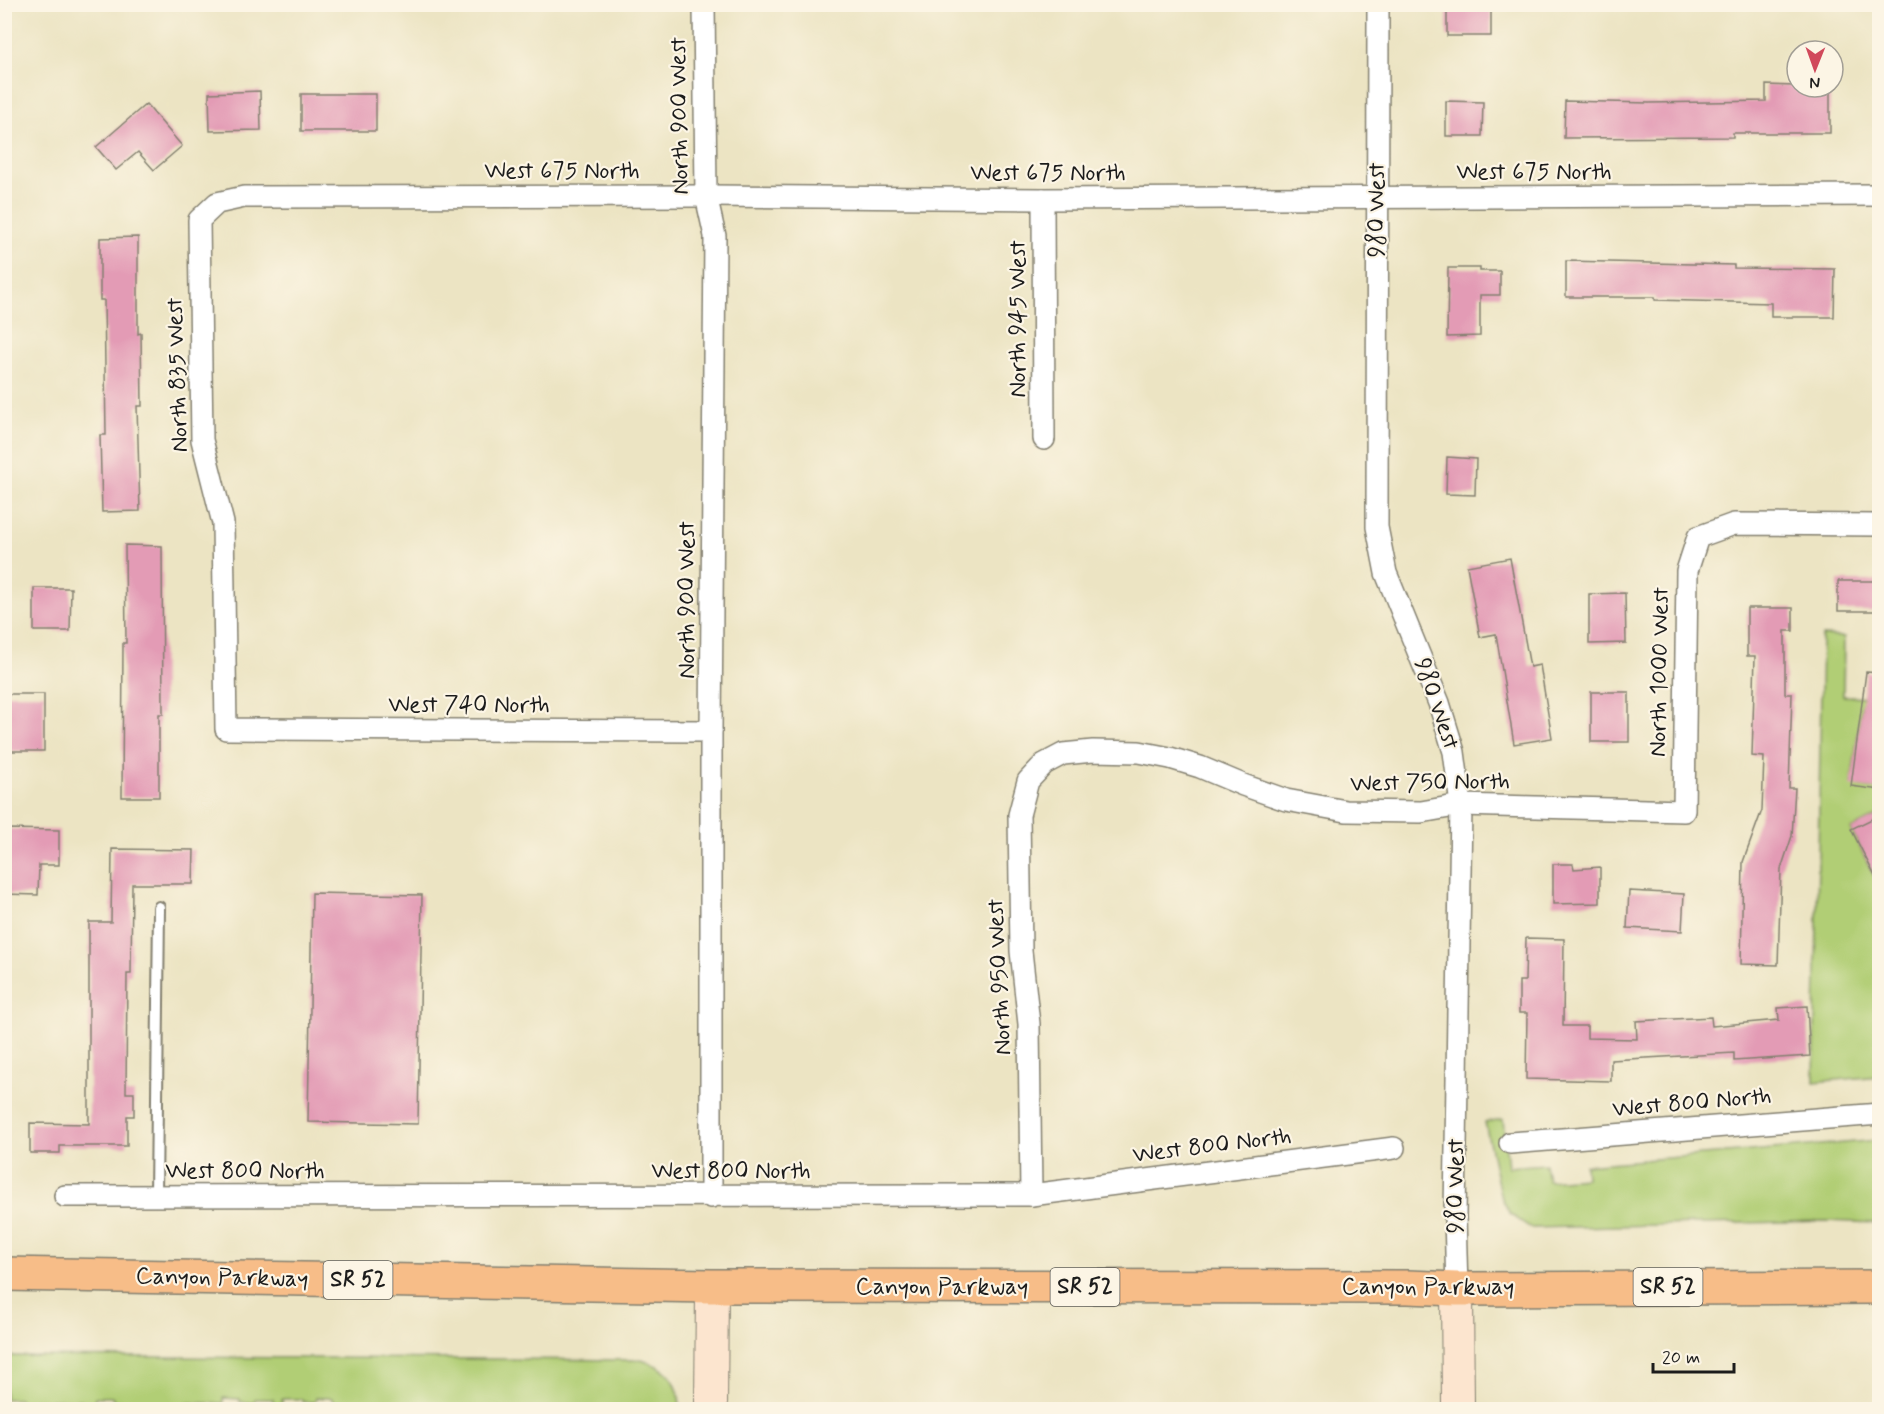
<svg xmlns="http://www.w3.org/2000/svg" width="1884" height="1414" viewBox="0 0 1884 1414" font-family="Mynerve,sans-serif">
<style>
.green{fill:#b1ce75;stroke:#667548;stroke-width:1.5}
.building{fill:#e39bb5}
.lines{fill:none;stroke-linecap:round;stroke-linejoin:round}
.lane-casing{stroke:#848070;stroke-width:14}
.street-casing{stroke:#848070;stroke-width:24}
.secondary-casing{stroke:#848070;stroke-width:34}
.highway-casing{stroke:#848070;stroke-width:36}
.lane{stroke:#fff;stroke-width:10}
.street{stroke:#fff;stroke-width:21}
.secondary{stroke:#fce5cf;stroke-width:32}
.highway{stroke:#f7bd88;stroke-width:33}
.labels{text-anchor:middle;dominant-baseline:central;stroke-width:4.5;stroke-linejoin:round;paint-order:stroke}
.shield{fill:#fcf5e5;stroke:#5f5d58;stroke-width:1.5}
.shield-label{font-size:22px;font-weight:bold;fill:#1c1c1c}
.street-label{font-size:24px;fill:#1c1c1c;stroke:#fcf5e5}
</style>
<rect width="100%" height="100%" fill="#fcf5e5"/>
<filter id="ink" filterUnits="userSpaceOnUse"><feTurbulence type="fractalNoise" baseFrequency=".0167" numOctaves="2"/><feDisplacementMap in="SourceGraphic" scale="12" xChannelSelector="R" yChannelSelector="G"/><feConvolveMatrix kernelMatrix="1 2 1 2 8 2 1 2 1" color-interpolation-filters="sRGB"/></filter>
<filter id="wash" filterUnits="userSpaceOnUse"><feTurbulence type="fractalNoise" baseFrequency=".008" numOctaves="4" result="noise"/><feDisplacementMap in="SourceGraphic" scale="24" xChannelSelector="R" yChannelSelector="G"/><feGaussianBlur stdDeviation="1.35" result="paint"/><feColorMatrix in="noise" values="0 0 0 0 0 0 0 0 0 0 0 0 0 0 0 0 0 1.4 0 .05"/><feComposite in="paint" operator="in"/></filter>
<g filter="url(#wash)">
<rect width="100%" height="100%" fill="#ece4c3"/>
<g class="green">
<path d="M1822,636L1844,637L1843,696L1879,697L1862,704L1851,785L1879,790V815L1851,829L1879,886V1076L1814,1082Z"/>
<path d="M1503,1119L1508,1167L1545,1164L1548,1181L1586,1178L1585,1165L1879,1140V1223L1825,1221L1531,1228L1510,1214L1500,1194L1485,1122Z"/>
<path d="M5,1356L641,1360C668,1367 680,1381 680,1409L474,1410L464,1406L463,1410H371L370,1402H333L332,1398H316L315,1402H302V1399H282V1410L273,1409V1399H255L254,1403L240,1402V1399L223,1398V1403H186V1410L152,1409V1402L113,1401V1397H95V1402H82V1400H33V1403L20,1402L19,1399H5Z"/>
</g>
<g id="blocks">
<g class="building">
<rect x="1447" y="4" width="44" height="32"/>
<path d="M1766,85L1830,87V133H1733V137L1564,138L1565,101L1649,103L1766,101Z"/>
<path d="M260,91L261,130L210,131L209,93Z"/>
<rect x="301" y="94" width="75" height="37"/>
<path d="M1446,101L1483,102L1482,136H1446Z"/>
<path d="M146,104L182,146L154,170L138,152L116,170L96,147Z"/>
<path d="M138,237V334L141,333L142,406H137L140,511L102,512L100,435H106L104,300H100V238Z"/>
<path d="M1566,261L1734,265V268L1835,269L1834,317H1771V303L1655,300V297H1566Z"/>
<path d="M1448,268H1480V271H1500V295H1480V336L1447,337Z"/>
<path d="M1447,457L1476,459L1475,495L1446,494Z"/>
<path d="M125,545L162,546L163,714H159V797H122L123,643H126Z"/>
<path d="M1510,558L1530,667L1540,665L1552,738L1514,744L1496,634L1480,637L1467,566Z"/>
<rect x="1838" y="581" width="42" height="30"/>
<path d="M34,588H71L70,631H34Z"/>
<path d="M1625,593L1626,643L1589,644V594Z"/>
<path d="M1747,608H1793V631H1785V694H1792L1789,788H1795L1792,836L1781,869L1778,965L1741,964L1743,862L1762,810L1764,757L1752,756L1755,656H1747Z"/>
<path d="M1866,672L1880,673V790L1851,786Z"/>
<rect x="1591" y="692" width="38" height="50"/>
<rect x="4" y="694" width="40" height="57"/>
<path d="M1880,815V886L1851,829Z"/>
<path d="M7,829L59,830V865H39L38,895L4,894Z"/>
<path d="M112,849L194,850L193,884H132L131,974H127L126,1093H134V1116H127V1146H60V1153H30V1123L89,1124V922H111Z"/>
<path d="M1553,864H1573L1574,869L1600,867V903L1553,904Z"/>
<path d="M1629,891L1684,894L1682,931L1627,928Z"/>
<path d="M312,893L422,895L418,1124L308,1122Z"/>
<path d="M1526,938L1564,939L1563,1026H1587V1038L1637,1039L1636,1021L1711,1017L1712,1026L1779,1020L1778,1008L1807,1006L1810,1056L1734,1061V1053L1611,1060V1081L1526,1079L1527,1013H1519V981H1525Z"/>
</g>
</g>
</g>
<g filter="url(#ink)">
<use href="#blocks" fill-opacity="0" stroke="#848070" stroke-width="1.5"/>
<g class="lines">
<defs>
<path id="lane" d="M156,1197L159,907"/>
<g id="street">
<path d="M704,4L706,196L715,236L711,731V1197"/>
<path d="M1378,4L1377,527L1386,573L1439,703L1454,752L1461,805L1455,1216L1457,1289"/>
<path d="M1043,199L1044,439"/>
<path d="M711,731L226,729L223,523L202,440L199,220L217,203L244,197L706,196L1043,199L1880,195"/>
<path d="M1510,1143L1880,1114"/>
<path d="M1031,1195L1029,1024L1021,951L1019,815L1028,781L1044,764L1063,754L1093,751L1139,752L1170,758L1200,767L1243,785L1286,800L1346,811L1421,812L1461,805L1684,811L1687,571L1698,537L1734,524L1880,525"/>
<path d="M65,1196L1031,1195L1394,1148"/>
</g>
<g id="secondary">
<path d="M1457,1289L1458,1410"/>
<path d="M711,1410L712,1286"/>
</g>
<path id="highway" d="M4,1274L712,1286L1408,1287L1457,1289L1880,1287"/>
</defs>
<use href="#lane" class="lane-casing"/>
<use href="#street" class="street-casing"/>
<use href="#secondary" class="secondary-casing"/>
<use href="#highway" class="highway-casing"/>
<use href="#lane" class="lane"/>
<use href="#street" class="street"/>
<use href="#secondary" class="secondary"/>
<use href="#highway" class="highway"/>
</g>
</g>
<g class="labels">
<g class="shield">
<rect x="323.5" y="1261" width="69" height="38" rx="4.5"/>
<rect x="1050.5" y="1268" width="69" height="38" rx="4.5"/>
<rect x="1633.5" y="1268" width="69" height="38" rx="4.5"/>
</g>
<g class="shield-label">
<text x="358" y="1280">SR 52</text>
<text x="1085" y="1287">SR 52</text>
<text x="1668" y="1287">SR 52</text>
</g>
<g class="street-label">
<text transform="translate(680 116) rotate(-91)">North 900 West</text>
<text x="562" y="171">West 675 North</text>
<text x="1534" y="172">West 675 North</text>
<text x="1048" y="173">West 675 North</text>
<text transform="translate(1377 210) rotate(-90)">980 West</text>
<text transform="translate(1018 319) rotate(-90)">North 945 West</text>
<text transform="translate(178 375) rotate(-92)">North 835 West</text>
<text transform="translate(687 600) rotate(-90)">North 900 West</text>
<text transform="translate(1660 672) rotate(-89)">North 1000 West</text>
<text transform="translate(1436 704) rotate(71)">980 West</text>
<text x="469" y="705">West 740 North</text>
<text transform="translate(1430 783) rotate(-1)">West 750 North</text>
<text transform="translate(1000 977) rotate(-93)">North 950 West</text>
<text transform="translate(1692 1103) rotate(-5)">West 800 North</text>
<text transform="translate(1212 1146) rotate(-7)">West 800 North</text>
<text x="245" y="1171">West 800 North</text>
<text x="731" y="1171">West 800 North</text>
<text transform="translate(1456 1186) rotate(-90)">980 West</text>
<text transform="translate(222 1278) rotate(1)">Canyon Parkway</text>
<text x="942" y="1287">Canyon Parkway</text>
<text x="1428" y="1287">Canyon Parkway</text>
</g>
</g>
<rect width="1884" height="1414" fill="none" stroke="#fcf5e5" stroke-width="24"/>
<g transform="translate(1815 69) rotate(181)"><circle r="28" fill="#fcf5e5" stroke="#a29e95" stroke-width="1.5"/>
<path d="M0-4.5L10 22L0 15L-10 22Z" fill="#d1495b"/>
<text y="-9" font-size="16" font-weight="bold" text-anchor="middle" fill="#1c1c1c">N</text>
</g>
<path d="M1653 1363v9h81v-9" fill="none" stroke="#1c1c1c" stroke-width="3"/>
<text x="1662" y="1363" font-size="18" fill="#1c1c1c" stroke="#fcf5e5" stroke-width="4.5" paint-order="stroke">20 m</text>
</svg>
